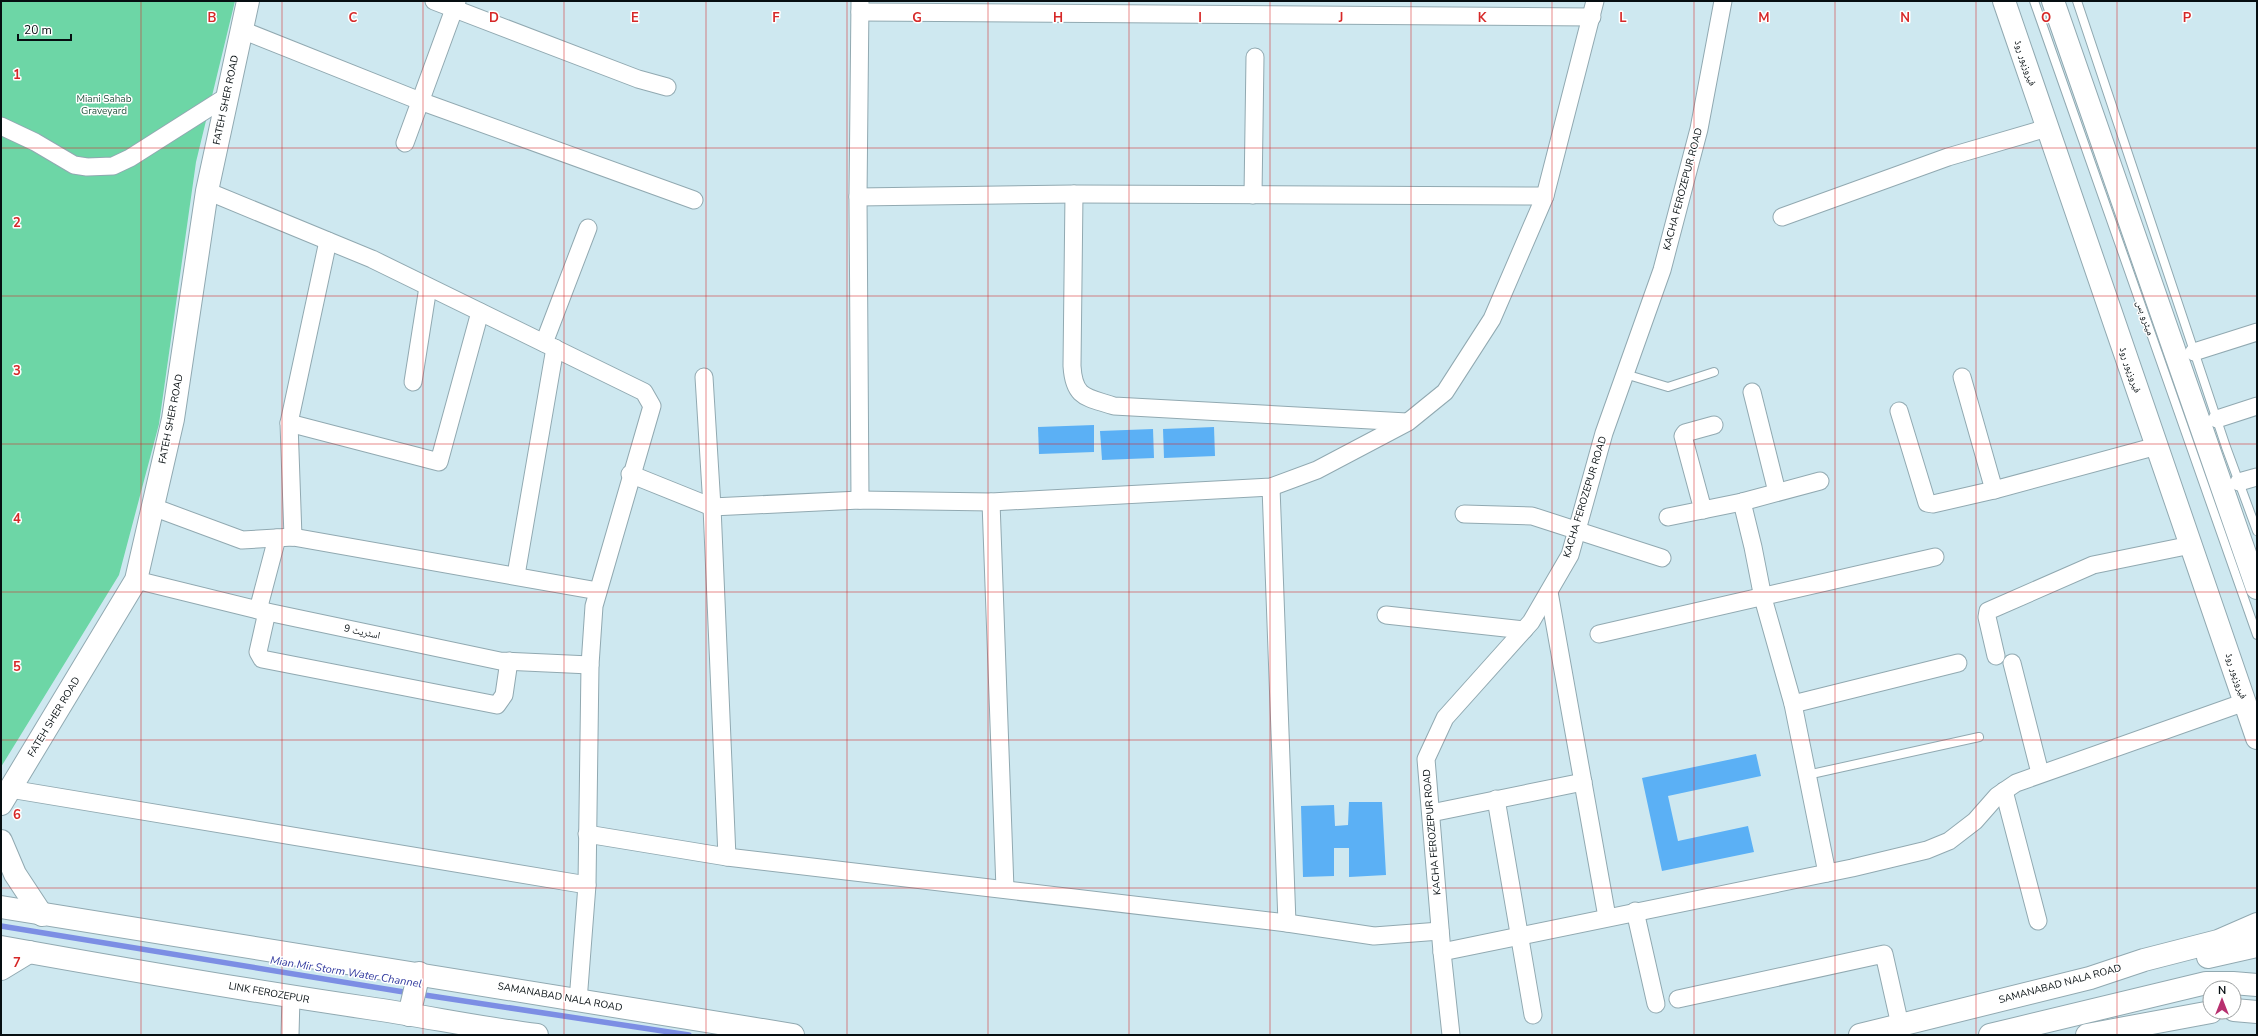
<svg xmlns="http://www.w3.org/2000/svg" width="2258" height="1036" viewBox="0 0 2258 1036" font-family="'Nunito Sans','Noto Naskh Arabic',sans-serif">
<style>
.green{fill:#6dd6a6}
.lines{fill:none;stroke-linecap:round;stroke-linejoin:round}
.stream{stroke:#7c8ee4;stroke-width:5.5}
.building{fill:#5bb0f5}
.lane-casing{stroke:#91a9b1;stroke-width:10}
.street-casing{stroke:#91a9b1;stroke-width:19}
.secondary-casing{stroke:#91a9b1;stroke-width:24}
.primary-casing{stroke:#91a9b1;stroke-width:24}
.lane{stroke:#fff;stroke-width:8}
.street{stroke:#fff;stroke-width:17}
.secondary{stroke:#fff;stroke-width:22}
.primary{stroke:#fff;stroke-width:22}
.grid{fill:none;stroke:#d62828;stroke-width:1;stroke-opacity:0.55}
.labels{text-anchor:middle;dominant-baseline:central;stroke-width:3;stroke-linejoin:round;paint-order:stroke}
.street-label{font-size:10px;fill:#060e11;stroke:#fff}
.park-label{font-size:10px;fill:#275640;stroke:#fff}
.water-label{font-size:11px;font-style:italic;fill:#323b9f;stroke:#fff}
.grid-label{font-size:13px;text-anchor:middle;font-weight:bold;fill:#d62828;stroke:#fff;stroke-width:3;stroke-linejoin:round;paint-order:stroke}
</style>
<rect width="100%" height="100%" fill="#cee8f0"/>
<path class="green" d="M1,1H235L196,162L159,424L119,575L1,767Z"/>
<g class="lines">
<g class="stream">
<path d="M1,926L410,993"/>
<path d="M418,994L689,1035"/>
</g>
</g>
<g class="building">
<path d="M1094,425V452L1039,454L1038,427Z"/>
<path d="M1214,427L1215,456L1164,458L1163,429Z"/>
<path d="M1153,429L1154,458L1102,460L1100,431Z"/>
<path d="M1756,754L1761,776L1668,796L1678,841L1748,826L1754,852L1662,871L1642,778Z"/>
<path d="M1349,802H1382L1386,875L1349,877V848H1334V876L1303,877L1301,806L1334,805L1335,826L1348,825Z"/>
</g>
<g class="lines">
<defs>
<g id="lane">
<path d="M2034,1L2257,635"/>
<path d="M2077,1L2226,447L2257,531"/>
<path d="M1625,374L1668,387L1714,372"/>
<path d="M1807,775L1979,737"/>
</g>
<g id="street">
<path d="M434,1L638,79L667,87"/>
<path d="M860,1L858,197L860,500"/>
<path d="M860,12L1592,17"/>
<path d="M242,30L420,101L694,200"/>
<path d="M1,126L35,142L74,165L87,167L113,166L130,158L226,97"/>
<path d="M405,143L457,1"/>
<path d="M207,191L372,259L644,392L652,406L594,606L590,665L587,885L578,1001"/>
<path d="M1074,194L1072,366C1074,399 1087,397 1114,406L1407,422"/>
<path d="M1253,195L1255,57"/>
<path d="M858,197L1074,194L1545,196"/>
<path d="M1782,217L1948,157L2047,128"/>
<path d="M544,343L588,228"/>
<path d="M2194,352L2257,332"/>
<path d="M704,377L712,507L727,857"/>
<path d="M1962,377L1994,490"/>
<path d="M413,382L428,287"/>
<path d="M1752,392L1777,492"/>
<path d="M1899,411L1927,503L1933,504L1994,490L2157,446"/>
<path d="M2217,419L2257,406"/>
<path d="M289,423L439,462L480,312"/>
<path d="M630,474L712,507L860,500L991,502L1271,487L1317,470L1408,422L1445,392L1492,319L1545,196L1595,1"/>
<path d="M2239,482L2257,477"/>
<path d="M1271,487L1287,923"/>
<path d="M991,502L1005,889"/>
<path d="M1742,502L1753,547L1763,598L1793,704L1827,873"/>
<path d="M153,507L242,540L293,537L598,591"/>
<path d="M1703,510L1683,436L1685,433L1714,425"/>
<path d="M1464,514L1532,516L1662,558"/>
<path d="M1668,517L1742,502L1820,481"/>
<path d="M293,537L289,423L328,241"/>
<path d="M516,575L555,348"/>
<path d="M136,580L258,610L500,661L590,665"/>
<path d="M1549,592L1607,917"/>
<path d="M258,610L277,538"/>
<path d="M267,612L258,652L262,659L497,705L504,695L509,661"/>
<path d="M1386,615L1524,630"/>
<path d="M1599,634L1935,557"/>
<path d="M1996,656L1987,617L1988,611L2093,565L2191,545"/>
<path d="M2012,663L2040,773"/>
<path d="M1793,704L1958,663"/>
<path d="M10,789L587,885"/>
<path d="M2004,791L2038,921"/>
<path d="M1496,799L1533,1015"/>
<path d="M1431,813L1583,782"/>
<path d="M587,834L727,857L1287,923L1374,936L1440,931"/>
<path d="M1635,911L1656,1004"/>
<path d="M1442,952L1852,868L1927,850L1949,841L1975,821L1997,796L2016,783L2245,702"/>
<path d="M1678,999L1884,954L1900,1025"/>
<path d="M290,1035L291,997"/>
<path d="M1451,1035L1442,952L1426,759L1445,718L1531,622L1570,555L1604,433L1662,270L1699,129L1723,1"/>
</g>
<g id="secondary">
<path d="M1,804L136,580L173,419L207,191L248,1"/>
<path d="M1,841L15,874L42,915"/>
<path d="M1,907L793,1035"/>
<path d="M1,947C123,969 245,990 368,1008C424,1016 480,1028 537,1035"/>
<path d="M2208,957L2257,946"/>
<path d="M1,969L29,952"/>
<path d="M2234,1010L2257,1012"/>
<path d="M409,1015L419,973"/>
<path d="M1860,1035L2090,978L2144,960L2218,941L2257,924"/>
<path d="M1990,1035L2206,983H2233L2257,985"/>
<path d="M2087,1035L2211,1012"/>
</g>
<g id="primary">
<path d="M2004,1L2257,738"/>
<path d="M2053,1L2257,588"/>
</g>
</defs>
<use href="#lane" class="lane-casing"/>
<use href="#street" class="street-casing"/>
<use href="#secondary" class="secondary-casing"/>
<use href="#primary" class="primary-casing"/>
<use href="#lane" class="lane"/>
<use href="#street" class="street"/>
<use href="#secondary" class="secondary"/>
<use href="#primary" class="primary"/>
</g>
<path class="grid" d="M141,1V1035M282,1V1035M423,1V1035M564,1V1035M706,1V1035M847,1V1035M988,1V1035M1129,1V1035M1270,1V1035M1411,1V1035M1552,1V1035M1694,1V1035M1835,1V1035M1976,1V1035M2117,1V1035M1,148H2257M1,296H2257M1,444H2257M1,592H2257M1,740H2257M1,888H2257"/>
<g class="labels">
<g class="street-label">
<text transform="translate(2025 63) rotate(71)">فیروزپور روڈ</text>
<text transform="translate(226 100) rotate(-78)">FATEH SHER ROAD</text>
<text transform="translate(1683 189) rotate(-75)">KACHA FEROZEPUR ROAD</text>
<text transform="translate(2145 318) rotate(71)">میٹرو بس</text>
<text transform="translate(2130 370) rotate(71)">فیروزپور روڈ</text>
<text transform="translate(171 419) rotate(-79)">FATEH SHER ROAD</text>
<text transform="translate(1585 497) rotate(-73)">KACHA FEROZEPUR ROAD</text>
<text transform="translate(362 632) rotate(12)">اسٹریٹ 9</text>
<text transform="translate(2236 676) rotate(71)">فیروزپور روڈ</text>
<text transform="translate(54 717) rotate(-59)">FATEH SHER ROAD</text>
<text transform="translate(1432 832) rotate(-95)">KACHA FEROZEPUR ROAD</text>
<text transform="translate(2060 984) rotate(-15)">SAMANABAD NALA ROAD</text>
<text transform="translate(269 993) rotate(10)">LINK FEROZEPUR</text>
<text transform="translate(560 997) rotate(10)">SAMANABAD NALA ROAD</text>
</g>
<g class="park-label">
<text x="104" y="99">Miani Sahab<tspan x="104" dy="12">Graveyard</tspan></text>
</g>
<g class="water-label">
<text transform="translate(346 972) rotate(9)">Mian Mir Storm Water Channel</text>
</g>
</g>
<g class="grid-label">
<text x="212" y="22">B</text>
<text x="353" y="22">C</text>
<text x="494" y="22">D</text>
<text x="635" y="22">E</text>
<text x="776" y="22">F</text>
<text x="917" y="22">G</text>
<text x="1058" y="22">H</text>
<text x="1200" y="22">I</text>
<text x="1341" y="22">J</text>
<text x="1482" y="22">K</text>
<text x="1623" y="22">L</text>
<text x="1764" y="22">M</text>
<text x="1905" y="22">N</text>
<text x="2046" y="22">O</text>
<text x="2187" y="22">P</text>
<text x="17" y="79">1</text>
<text x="17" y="227">2</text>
<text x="17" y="375">3</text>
<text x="17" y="523">4</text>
<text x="17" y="671">5</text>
<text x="17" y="819">6</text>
<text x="17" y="967">7</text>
</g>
<rect width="2258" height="1036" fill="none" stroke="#060e11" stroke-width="4"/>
<g transform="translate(2222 1000)"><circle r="19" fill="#ffffff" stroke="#9b9fa0"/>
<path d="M0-3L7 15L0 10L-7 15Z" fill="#b8306f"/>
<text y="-6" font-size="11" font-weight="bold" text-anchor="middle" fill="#060e11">N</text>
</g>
<path d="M18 34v6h53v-6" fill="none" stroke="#060e11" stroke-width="2"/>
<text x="24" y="34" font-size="12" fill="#060e11" stroke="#ffffff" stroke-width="3" paint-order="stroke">20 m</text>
</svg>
